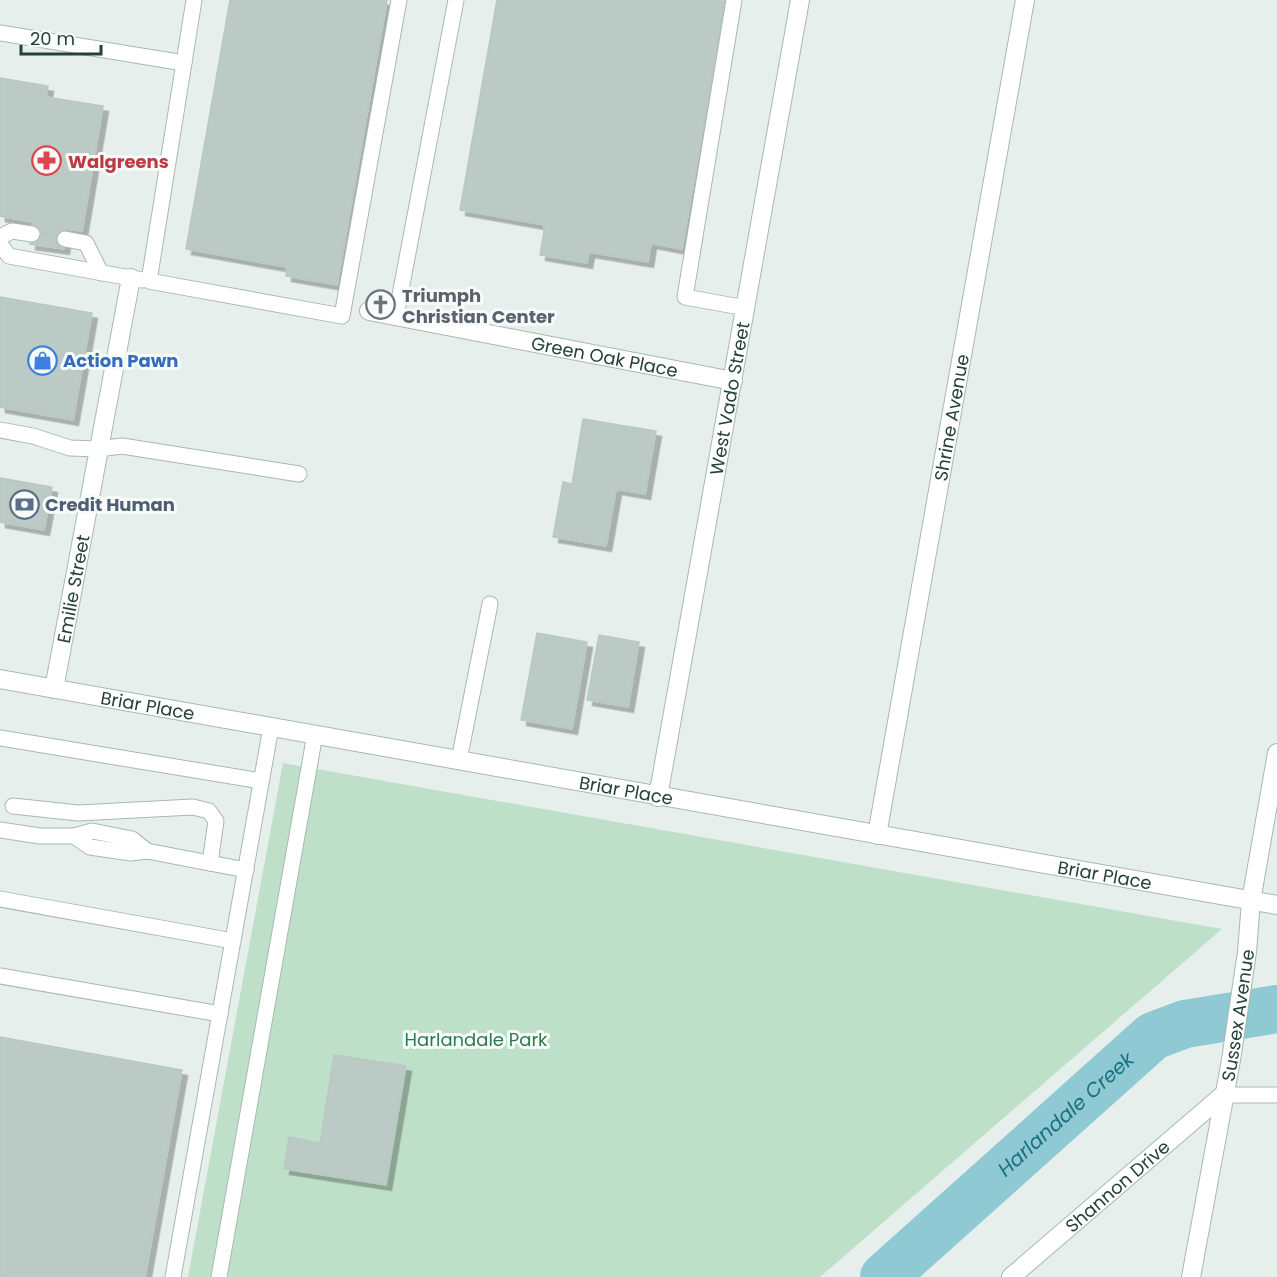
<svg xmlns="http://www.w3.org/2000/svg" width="1277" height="1277" viewBox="0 0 1277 1277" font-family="Poppins,sans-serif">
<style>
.green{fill:#bfe0c8}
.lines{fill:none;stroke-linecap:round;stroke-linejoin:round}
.river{stroke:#8ec9d4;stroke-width:48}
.building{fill:#bbcac4;stroke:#b8c9c2;stroke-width:1.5;filter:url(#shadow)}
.lane-casing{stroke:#a8b8b2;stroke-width:17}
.street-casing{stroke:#a8b8b2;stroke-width:20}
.lane{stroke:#fff;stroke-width:15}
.street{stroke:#fff;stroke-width:18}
.labels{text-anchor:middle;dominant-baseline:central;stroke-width:6;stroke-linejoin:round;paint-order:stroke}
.health-label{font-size:18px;font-weight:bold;fill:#be3a42;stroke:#f7fbf9;text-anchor:start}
.worship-label{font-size:18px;font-weight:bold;fill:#5b616d;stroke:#f7fbf9;text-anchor:start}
.street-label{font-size:18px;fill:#24423a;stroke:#f7fbf9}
.shop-label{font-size:18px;font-weight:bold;fill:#366cbe;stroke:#f7fbf9;text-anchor:start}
.service-label{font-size:18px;font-weight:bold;fill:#4e5e75;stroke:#f7fbf9;text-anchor:start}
.park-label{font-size:18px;fill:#2d7a4b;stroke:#f7fbf9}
.water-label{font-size:20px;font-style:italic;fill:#1c6f80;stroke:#f7fbf9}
</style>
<defs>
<filter id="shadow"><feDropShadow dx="5.5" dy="5.5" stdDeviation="0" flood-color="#0004"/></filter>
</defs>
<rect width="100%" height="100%" fill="#e6efeb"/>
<path class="green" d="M283,763L1222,929L820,1277H188Z"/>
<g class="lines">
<path class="river" id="s1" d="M884,1277L1153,1036L1185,1024L1277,1009"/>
</g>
<g class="building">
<path d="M230,0H387L337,285L286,276L287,267L186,249Z"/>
<path d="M497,0L725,1L682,249L651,243L648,262L589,252L587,263L540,255L545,225L460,210Z"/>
<path d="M0,78L48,86L46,97L103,106L82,231L67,229L64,249L30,244L33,222L0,216Z"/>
<path d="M0,297L92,313L73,420L0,407Z"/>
<path d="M583,419L656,431L645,494L616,489L606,546L553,537L563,482L572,484Z"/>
<path d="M0,478L52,487L44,530L0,522Z"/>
<path d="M537,633L587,642L572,729L521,720Z"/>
<path d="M599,635L639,642L628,707L587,700Z"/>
<path d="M0,1037L182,1070L145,1277H0Z"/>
<path d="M334,1055L406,1066L386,1185L284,1169L289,1137L320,1143Z"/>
</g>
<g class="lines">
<defs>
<g id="lane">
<path d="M194,0L149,281L342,316L399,0"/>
<path d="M734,0L685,297L746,308"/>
<path d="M0,33L184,63"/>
<path d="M0,237L12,231L32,234"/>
<path d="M65,239L86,243L101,273"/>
<path d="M0,244L9,256L142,280"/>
<path d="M396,316L456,0"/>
<path d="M0,430L33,436L70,448L98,449L122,446L299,474"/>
<path d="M0,738L261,781"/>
<path d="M459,760L490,604"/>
<path d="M13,806L78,813L193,807L209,811L216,821L210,863"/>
<path d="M0,830L40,836H74L90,847L131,853L147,851L246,870"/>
<path d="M74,836L92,831L132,839L147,851"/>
<path d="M0,899L233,941"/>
<path d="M0,976L220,1014"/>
<path d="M1223,1095H1277"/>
<path d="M173,1277L271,727"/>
<path d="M219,1277L315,734"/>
</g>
<g id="street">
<path id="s2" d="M369,311L733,381"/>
<path id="s3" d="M0,679L1277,905"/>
<path id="s4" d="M54,689L131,278"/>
<path id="s5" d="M658,797L800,0"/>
<path id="s6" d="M877,835L1025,0"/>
<path id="s7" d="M1011,1277L1223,1095"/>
<path id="s8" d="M1191,1277L1231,1060L1247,952L1251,901L1277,753"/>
</g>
</defs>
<use href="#lane" class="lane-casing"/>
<use href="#street" class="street-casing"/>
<use href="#lane" class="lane"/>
<use href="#street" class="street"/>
</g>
<defs>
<symbol id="pharmacy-ring" viewBox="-11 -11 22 22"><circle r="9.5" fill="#f7fbf9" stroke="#e0444e" stroke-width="1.5"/><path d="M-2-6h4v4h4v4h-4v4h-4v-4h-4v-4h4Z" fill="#e0444e"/></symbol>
<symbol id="church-ring" viewBox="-11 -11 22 22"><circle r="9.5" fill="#f7fbf9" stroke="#6b7280" stroke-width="1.5"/><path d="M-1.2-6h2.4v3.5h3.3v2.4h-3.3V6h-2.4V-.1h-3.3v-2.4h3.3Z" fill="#6b7280"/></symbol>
<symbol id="shop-ring" viewBox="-11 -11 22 22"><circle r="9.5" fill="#f7fbf9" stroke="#3f7fe0" stroke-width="1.5"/><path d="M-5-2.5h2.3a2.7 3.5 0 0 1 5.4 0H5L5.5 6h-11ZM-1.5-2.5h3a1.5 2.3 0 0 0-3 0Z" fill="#3f7fe0"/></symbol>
<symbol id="bank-ring" viewBox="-11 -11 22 22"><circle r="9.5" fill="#f7fbf9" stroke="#5c6f8a" stroke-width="1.5"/><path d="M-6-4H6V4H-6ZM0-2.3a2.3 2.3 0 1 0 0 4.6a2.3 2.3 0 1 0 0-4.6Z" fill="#5c6f8a"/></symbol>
</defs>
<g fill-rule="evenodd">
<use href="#pharmacy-ring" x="30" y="144" width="33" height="33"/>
<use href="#church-ring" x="364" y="288" width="33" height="33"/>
<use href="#shop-ring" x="26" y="344" width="33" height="33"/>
<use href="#bank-ring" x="8" y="488" width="33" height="33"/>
</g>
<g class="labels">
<g class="health-label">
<text x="68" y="161">Walgreens</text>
</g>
<g class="worship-label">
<text x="402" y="295">Triumph<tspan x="402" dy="21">Christian Center</tspan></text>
</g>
<g class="street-label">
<text stroke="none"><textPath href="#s2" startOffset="240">Green Oak Place</textPath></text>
<text stroke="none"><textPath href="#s5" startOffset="405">West Vado Street</textPath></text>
<text stroke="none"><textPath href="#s6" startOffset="424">Shrine Avenue</textPath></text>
<text stroke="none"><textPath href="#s4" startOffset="102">Emilie Street</textPath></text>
<text stroke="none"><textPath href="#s3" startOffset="150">Briar Place</textPath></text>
<text stroke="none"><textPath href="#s3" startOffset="636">Briar Place</textPath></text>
<text stroke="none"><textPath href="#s3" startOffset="1122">Briar Place</textPath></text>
<text stroke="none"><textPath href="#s8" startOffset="266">Sussex Avenue</textPath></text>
<text stroke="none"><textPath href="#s7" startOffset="140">Shannon Drive</textPath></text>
</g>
<g class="shop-label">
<text x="63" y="360">Action Pawn</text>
</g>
<g class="service-label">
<text x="45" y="504">Credit Human</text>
</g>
<g class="park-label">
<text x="476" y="1039">Harlandale Park</text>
</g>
<g class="water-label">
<text stroke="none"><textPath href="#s1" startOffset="244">Harlandale Creek</textPath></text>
</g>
</g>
<path d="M21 45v9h80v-9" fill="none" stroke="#24423a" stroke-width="3"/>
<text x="30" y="45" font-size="18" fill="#24423a" stroke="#f7fbf9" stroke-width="4.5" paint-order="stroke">20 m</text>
</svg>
